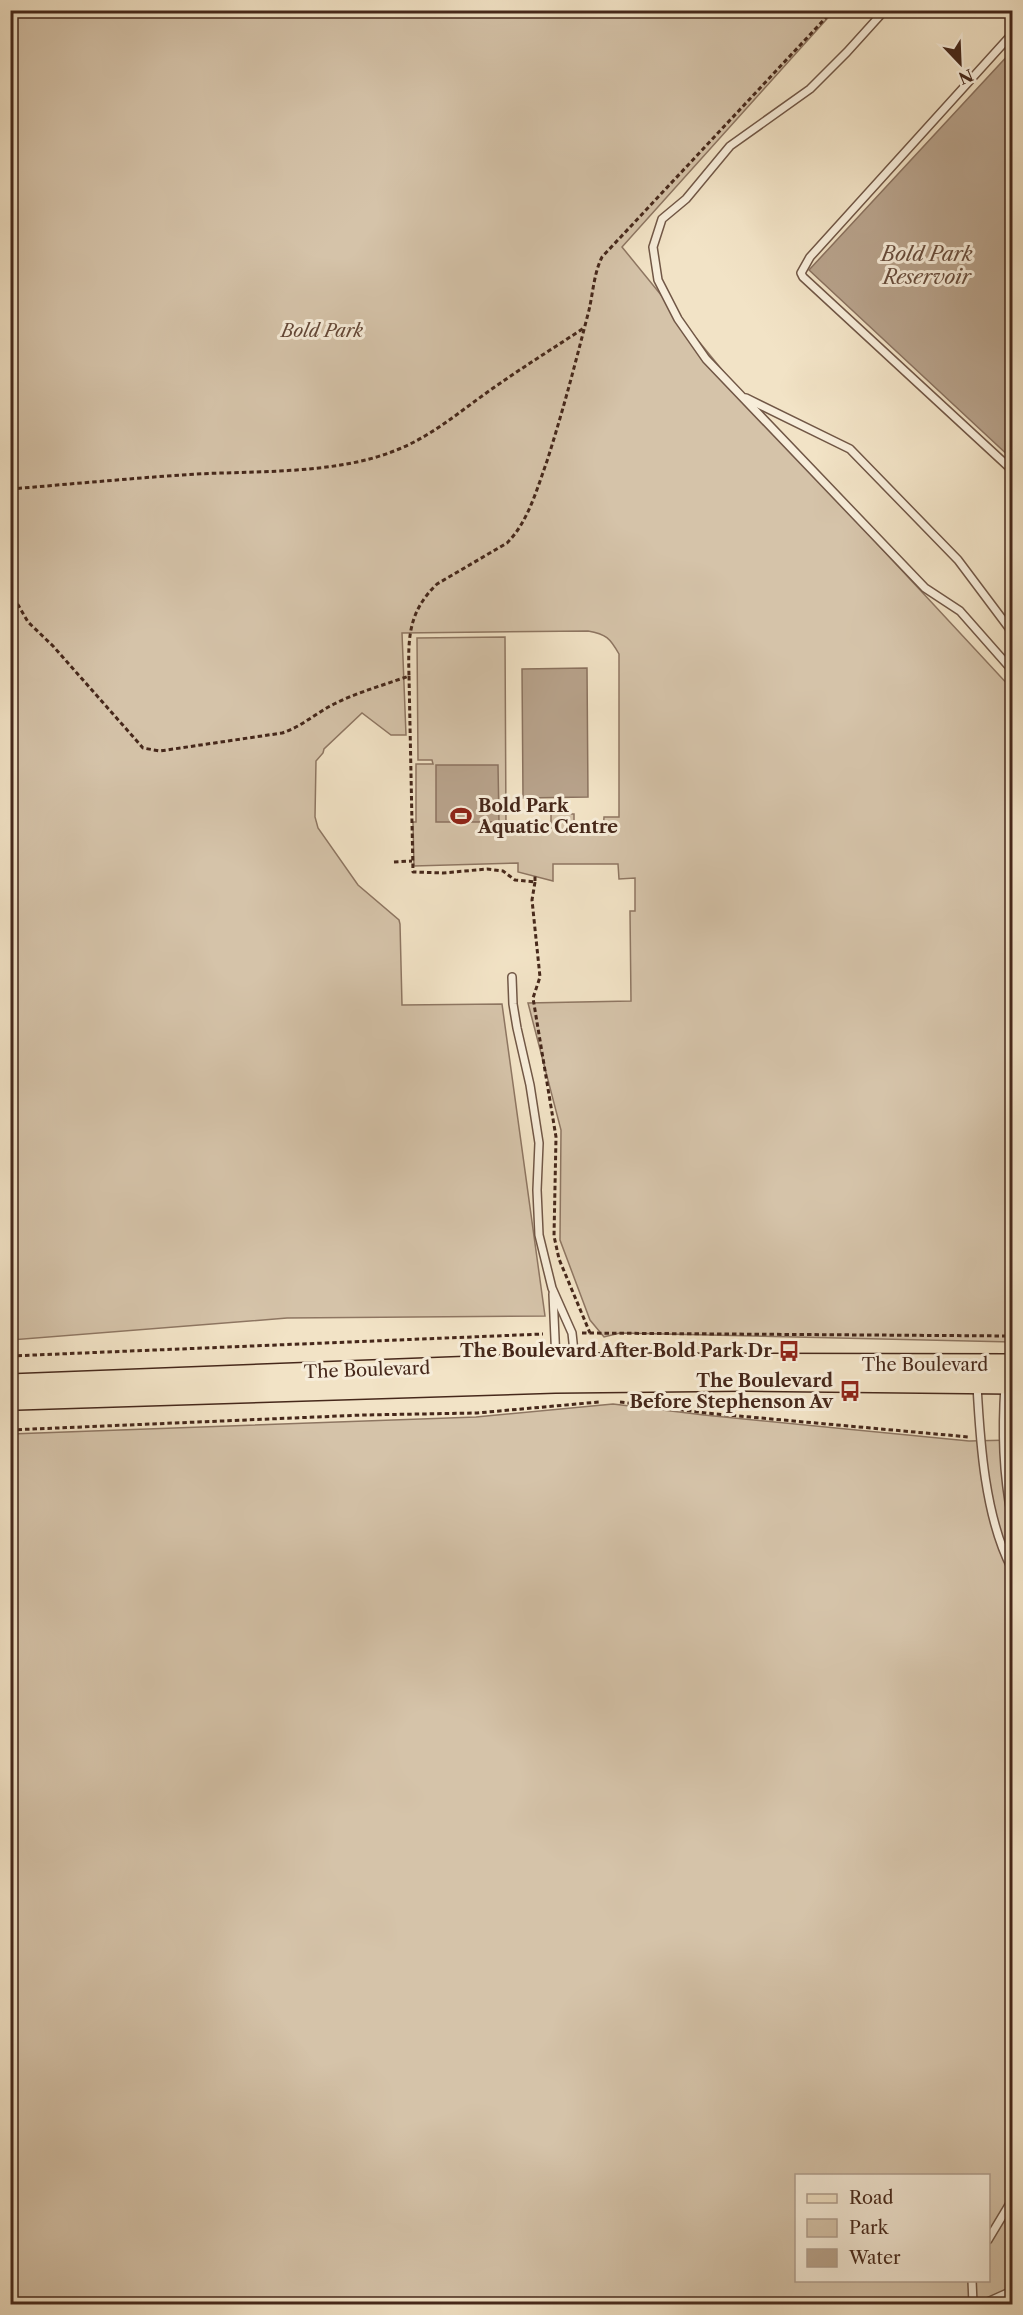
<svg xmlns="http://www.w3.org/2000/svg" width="1023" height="2315" viewBox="0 0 1023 2315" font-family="'Libre Caslon Text',serif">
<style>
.green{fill:#d5c3a9;stroke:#8e7662;stroke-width:1.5;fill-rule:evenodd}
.water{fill:#b8a38c;stroke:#8a725f;stroke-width:1.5}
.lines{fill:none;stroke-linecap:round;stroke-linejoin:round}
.lane-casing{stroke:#715746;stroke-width:10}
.primary-casing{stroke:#46281b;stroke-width:24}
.path{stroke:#46281b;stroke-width:3;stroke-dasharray:4.5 3;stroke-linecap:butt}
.lane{stroke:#f7edda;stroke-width:7}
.primary{stroke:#f2e3c6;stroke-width:21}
.labels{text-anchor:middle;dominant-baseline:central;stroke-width:6;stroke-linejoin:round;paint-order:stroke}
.park-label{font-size:18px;font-style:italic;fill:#634737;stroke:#f7edda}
.poi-label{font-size:18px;font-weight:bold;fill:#46281b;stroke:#f7edda;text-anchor:end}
.street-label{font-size:18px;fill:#46281b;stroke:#f7edda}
.water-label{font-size:20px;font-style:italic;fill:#684d3d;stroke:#f7edda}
</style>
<rect width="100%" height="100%" fill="#f2e3c6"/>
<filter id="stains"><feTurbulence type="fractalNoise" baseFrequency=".00333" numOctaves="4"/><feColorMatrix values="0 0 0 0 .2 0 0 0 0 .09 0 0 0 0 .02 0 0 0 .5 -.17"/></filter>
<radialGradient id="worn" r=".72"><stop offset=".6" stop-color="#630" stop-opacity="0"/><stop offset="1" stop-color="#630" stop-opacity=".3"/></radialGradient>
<g class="green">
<path d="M11,11H834L622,247L766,424L1012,689V1342L620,1333L604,1337L590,1320L560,1240L561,1130L528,1003L631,1001L630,911H635V878L619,879L618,864H553V881L518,872V863L414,866L413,822H416V764H433L432,760H418L417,638L505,637L506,828H551V814H574V833H603L604,817H619V654C610,638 606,634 588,631L402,633L406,735H391L362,713L324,749L323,753L316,761L315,817L318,828L358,885L399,920L400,924L402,1005L502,1004L545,1316L287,1318L11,1340Z"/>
<path d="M613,1404L704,1415L969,1441L1012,1440V2304H11V1434L476,1417ZM796,2176H988V2280H796Z"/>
</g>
<g class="water">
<path d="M1012,51V459L809,270Z"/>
<path d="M587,668L588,797L523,798L522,669Z"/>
<path d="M436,765H498L499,822H436Z"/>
</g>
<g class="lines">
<defs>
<g id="lane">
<path d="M885,10L847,52L810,89L730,146L686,199L662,219L653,247L658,280L678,319L706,359L925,588L960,611L1012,670"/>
<path d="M1012,34L810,257L801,273L803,277L1012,470"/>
<path d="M746,398L850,449L958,560L1012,632"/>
<path d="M512,977L513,1004L517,1028L530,1085L539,1143L537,1190L539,1235L552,1288L572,1333L575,1361"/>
<path d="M553,1294L556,1361"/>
<path d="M977,1385C980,1442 985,1518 1012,1569"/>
<path d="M1005,1385C1002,1433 1003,1472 1012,1519"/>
<path d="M988,2240L1012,2200"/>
<path d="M972,2280L973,2304"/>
<path d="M983,2304L1012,2291"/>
</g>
<g id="primary">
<path d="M10,1385L556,1364L1012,1365"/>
<path d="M17,1399L555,1382L745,1380L1012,1383"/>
</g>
</defs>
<use href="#lane" class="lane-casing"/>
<use href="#primary" class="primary-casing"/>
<g class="path">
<path d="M10,489C72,484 134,478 196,474C258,471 336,474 394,451C429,438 458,413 489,391C520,369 552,349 584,328"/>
<path d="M10,591L28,622L53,646L143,748L160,751L282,733C301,727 316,713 334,704C358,692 384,685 409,676C408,638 408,612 437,584L507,543C528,522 537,489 547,461C563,411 576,361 589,310C593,293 594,273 602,257L833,10"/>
<path d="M409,676L413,872L443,873L487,869L503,871L515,880L535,882V876"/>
<path d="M394,862L412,861"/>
<path d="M535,882L532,900L540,977L533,998L556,1137L554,1236L559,1259L590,1333"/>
<path d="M582,1333L1012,1336"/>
<path d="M10,1356L543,1334"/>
<path d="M620,1402L706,1413L969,1437"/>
<path d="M10,1430L363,1415L477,1413L599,1402"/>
</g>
<use href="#lane" class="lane"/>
<use href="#primary" class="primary"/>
</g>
<defs>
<symbol id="stadium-bare" viewBox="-9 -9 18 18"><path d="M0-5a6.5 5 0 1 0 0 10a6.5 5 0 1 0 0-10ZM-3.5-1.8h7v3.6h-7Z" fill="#8f2418" stroke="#f7edda" stroke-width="2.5" paint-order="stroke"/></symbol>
<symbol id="bus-bare" viewBox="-9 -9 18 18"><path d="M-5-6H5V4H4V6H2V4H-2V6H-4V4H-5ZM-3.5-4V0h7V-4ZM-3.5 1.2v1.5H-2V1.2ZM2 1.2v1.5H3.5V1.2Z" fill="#8f2418" stroke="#f7edda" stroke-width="2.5" paint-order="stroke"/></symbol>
</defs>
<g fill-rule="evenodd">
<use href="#stadium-bare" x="446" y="801" width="30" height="30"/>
<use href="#bus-bare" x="774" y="1336" width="30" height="30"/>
<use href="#bus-bare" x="835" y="1376" width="30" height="30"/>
</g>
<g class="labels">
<g class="park-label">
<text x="322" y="331">Bold Park</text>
</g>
<g class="poi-label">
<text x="478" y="806" text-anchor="start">Bold Park<tspan x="478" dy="21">Aquatic Centre</tspan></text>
<text x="772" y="1351">The Boulevard After Bold Park Dr</text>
<text x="833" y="1381">The Boulevard<tspan x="833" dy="21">Before Stephenson Av</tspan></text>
</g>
<g class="street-label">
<text x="925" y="1365">The Boulevard</text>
<text transform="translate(367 1370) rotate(-2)">The Boulevard</text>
</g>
<g class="water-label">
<text x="927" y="254">Bold Park<tspan x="927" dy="23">Reservoir</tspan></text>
</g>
</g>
<rect width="1023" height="2315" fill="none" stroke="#f2e3c6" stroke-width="36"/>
<rect x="12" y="12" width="999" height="2291" fill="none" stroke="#46281b" stroke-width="3"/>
<rect x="18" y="18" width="987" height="2279" fill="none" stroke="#46281b" stroke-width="1.5"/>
<rect x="795" y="2174" width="195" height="108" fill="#f7edda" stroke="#b09e8e" stroke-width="1.5"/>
<rect x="807" y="2194" width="30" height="9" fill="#f2e3c6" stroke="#b09e8e" stroke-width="1.5"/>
<text x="849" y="2204" font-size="18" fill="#46281b">Road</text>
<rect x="807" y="2219" width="30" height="18" fill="#d5c3a9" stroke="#b09e8e" stroke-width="1.5"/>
<text x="849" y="2234" font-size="18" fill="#46281b">Park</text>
<rect x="807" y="2249" width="30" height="18" fill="#b8a38c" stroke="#b09e8e" stroke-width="1.5"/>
<text x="849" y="2264" font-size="18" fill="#46281b">Water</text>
<g transform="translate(960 63) rotate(157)" stroke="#f7edda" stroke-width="4.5" paint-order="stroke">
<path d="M0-4.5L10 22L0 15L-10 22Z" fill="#46281b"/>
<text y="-9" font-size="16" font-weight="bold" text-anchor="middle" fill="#46281b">N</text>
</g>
<rect width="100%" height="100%" filter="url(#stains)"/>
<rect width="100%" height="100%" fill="url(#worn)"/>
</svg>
